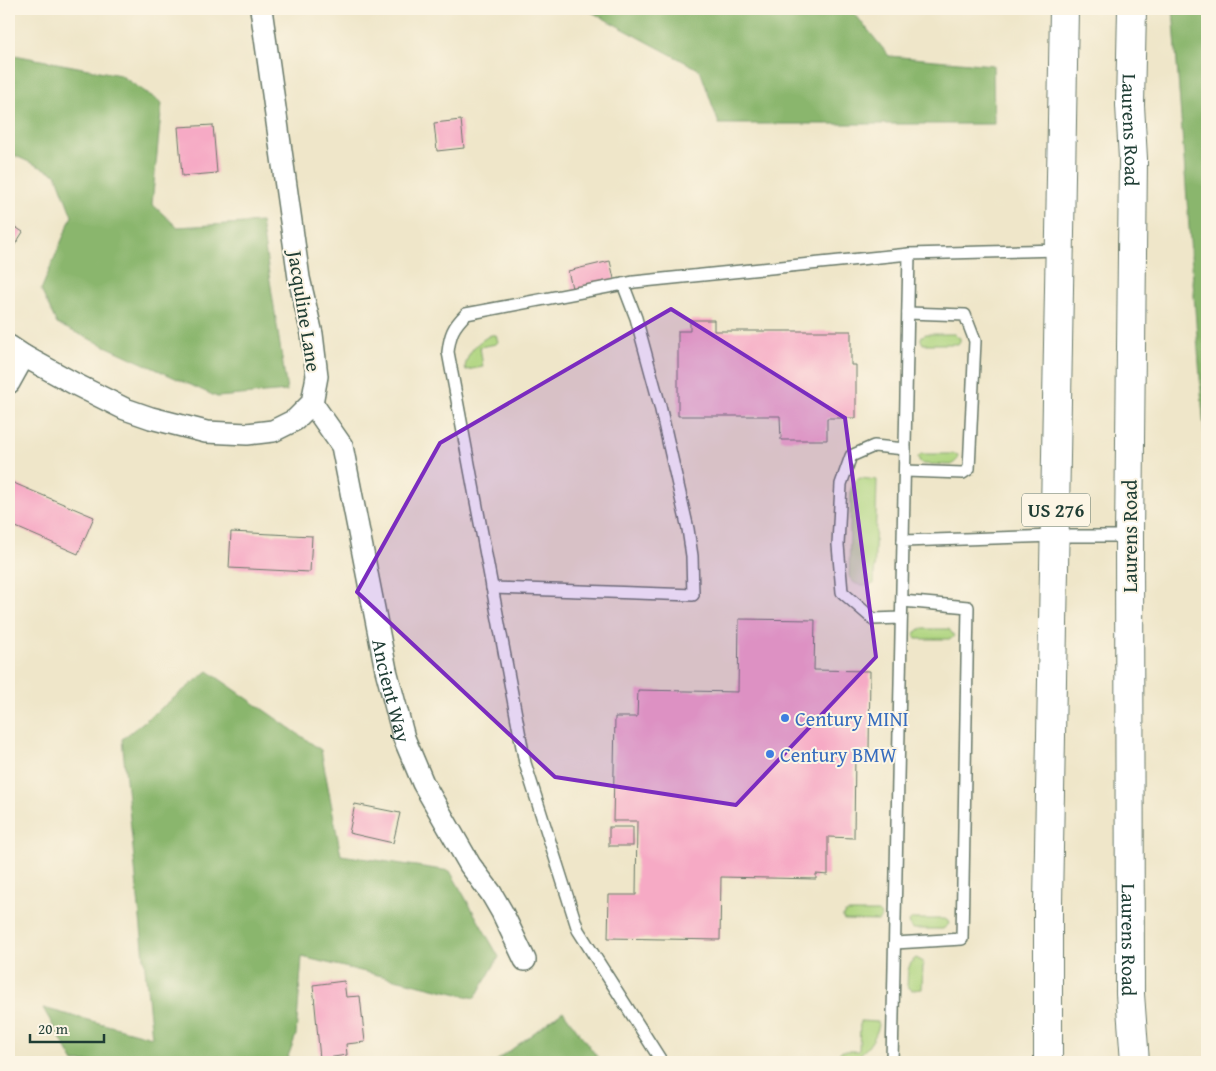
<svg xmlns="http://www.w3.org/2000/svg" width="1216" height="1071" viewBox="0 0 1216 1071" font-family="'Gentium Book Plus',serif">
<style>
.green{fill:#add47e;stroke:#668859}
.forest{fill:#8ab66d;stroke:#547a50}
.building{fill:#f6aac5}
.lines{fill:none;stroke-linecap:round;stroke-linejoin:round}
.service-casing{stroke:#687868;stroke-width:14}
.minor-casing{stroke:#687868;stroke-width:24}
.primary-casing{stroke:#687868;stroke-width:30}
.service{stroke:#fff;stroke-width:11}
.minor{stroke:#fff;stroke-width:21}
.primary{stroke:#fff;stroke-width:28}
.marked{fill:#7b2cbf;fill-opacity:0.2;stroke:#7b2cbf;stroke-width:4;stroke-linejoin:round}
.shop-dot{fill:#3f7fe0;stroke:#fcf5e5;stroke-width:2}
.labels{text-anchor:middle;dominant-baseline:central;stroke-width:4;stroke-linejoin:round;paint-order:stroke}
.shield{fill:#fcf5e5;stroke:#617469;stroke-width:1}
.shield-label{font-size:19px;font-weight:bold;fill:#1f3d34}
.street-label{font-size:20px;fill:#1f3d34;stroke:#fcf5e5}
.shop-label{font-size:20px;fill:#366cbe;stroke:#fcf5e5;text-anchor:start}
</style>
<rect width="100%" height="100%" fill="#fcf5e5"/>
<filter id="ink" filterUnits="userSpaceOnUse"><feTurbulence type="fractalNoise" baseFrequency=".02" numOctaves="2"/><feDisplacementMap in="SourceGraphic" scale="10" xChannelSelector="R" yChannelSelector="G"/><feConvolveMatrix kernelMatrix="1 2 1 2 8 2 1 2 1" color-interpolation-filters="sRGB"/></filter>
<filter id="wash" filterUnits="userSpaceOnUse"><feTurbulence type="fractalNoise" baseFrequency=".0096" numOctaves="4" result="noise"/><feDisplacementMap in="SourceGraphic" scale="20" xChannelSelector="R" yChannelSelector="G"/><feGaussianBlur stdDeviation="1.12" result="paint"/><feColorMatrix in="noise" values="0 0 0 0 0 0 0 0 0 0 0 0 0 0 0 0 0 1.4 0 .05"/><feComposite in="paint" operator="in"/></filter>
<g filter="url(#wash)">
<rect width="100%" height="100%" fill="#efe6c9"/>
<g class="green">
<path d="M926,334H954L960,338V341L958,344H923L921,340V337Z"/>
<path d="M491,335H496L498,342L496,344L480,347L483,367L466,370L465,367C468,351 477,342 491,335Z"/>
<path d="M921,454H955L958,455V459L952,465L923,464L920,462L918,457Z"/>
<path d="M860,478L877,480L874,584C863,586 854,587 849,576L851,489L854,482Z"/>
<path d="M920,629H949L954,636L951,639H916L914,634Z"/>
<path d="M847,912H878L882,916L878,921L845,920L843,919V915Z"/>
<path d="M912,919H945L948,921L949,924L943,929H914L911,928L909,922Z"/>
<path d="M916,958L922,961L923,964L922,989L912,990L907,986C908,975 906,965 916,958Z"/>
<path d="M860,1021L878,1022L879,1025C875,1041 861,1061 842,1059L839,1054L841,1051H859Z"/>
</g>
<g class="forest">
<path d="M586,9H851L889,56L993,65L994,124H719L700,70Z"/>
<path d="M1173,9H1207V464L1203,418Z"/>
<path d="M9,54L120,75L162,103L152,204L177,227L261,222L287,391L217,397L57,324L41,290L72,216L56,174L9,153Z"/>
<path d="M208,671L321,750L341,855L450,871L499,957L475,998L302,957L296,1035L286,1062H74L43,1008L152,1037L122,739Z"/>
<path d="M563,1011L601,1062H495Z"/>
</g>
<g id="blocks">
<g class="building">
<path d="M461,120L464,148L437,151L434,123Z"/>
<path d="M213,125L217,173L182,176L178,127Z"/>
<path d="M9,223L23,232L9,254Z"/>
<path d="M610,261L615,283L573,292L568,271Z"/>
<path d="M690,320H714V331H851V365H856V418H827V440H781L780,416H678V331H690Z"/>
<path d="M9,481L94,517L78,554L9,524Z"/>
<path d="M231,532L312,536L310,572L229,568Z"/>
<path d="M739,619L815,620L814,670L870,671L869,751H855L854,838L828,837V875L816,874V879L721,877L720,940L608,938L609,895H636L637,821H613L615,717H637L638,690L738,692Z"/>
<path d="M355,804L400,813L393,843L349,833Z"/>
<rect x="609" y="827" width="24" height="19"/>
<path d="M344,981L346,997L360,996L365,1042L346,1044L347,1055L320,1059L313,985Z"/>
</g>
</g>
</g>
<g filter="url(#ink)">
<use href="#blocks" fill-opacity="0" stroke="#687868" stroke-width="1"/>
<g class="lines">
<defs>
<g id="service">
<path d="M905,471L963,473L969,469L975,341L965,315L908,313"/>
<path d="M903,541L909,254"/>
<path d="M492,588L693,595L692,556L688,529L660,406L636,318L623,284"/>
<path d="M901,618L873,619L842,592L838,545L841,484L851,456L874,446L905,449"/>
<path d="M895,943L962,939L968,607L902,601"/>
<path d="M662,1062L578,930L525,763L448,352C450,334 453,327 466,314L634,282L909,254L1060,250"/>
<path d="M892,1062L903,541L1055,536H1129"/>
</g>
<g id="minor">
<path d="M9,346L24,356L75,384L125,409L151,418L206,432L247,434L273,431L295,420L312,403L317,376L312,334L299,278L261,9"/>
<path d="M9,383L24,356"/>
<path id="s1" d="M312,403L342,446L386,670L404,738L423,783L470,865L491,893L502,912L525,960"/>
</g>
<g id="primary">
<path id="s2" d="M1132,9L1130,105L1133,159L1129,536L1130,994L1135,1062"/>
<path d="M1048,1062V904L1064,9"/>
</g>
</defs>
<use href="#service" class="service-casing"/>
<use href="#minor" class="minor-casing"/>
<use href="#primary" class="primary-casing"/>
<use href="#service" class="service"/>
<use href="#minor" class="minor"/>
<use href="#primary" class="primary"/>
</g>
</g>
<path class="marked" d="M671,309L845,418L876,657L736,805L555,777L357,592L440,443Z"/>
<g class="shop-dot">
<circle cx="785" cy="718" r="5"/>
<circle cx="770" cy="754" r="5"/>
</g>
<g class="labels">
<rect class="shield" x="1022" y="493.5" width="68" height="33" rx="4"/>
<g class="shield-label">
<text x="1056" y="510">US 276</text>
</g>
<g class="street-label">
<text stroke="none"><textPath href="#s2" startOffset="121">Laurens Road</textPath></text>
<text transform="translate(305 311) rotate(81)">Jacquline Lane</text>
<text transform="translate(1129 536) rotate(-90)">Laurens Road</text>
<text stroke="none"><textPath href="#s1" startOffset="302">Ancient Way</textPath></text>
<text stroke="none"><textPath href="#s2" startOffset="931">Laurens Road</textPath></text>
</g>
<g class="shop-label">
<text x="795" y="718">Century MINI</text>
<text x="780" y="754">Century BMW</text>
</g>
</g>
<rect width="1216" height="1071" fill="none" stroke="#fcf5e5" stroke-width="30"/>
<path d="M30 1034v8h74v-8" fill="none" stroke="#1f3d34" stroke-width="2.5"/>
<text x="38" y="1034" font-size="15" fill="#1f3d34" stroke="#fcf5e5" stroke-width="4" paint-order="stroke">20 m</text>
</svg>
